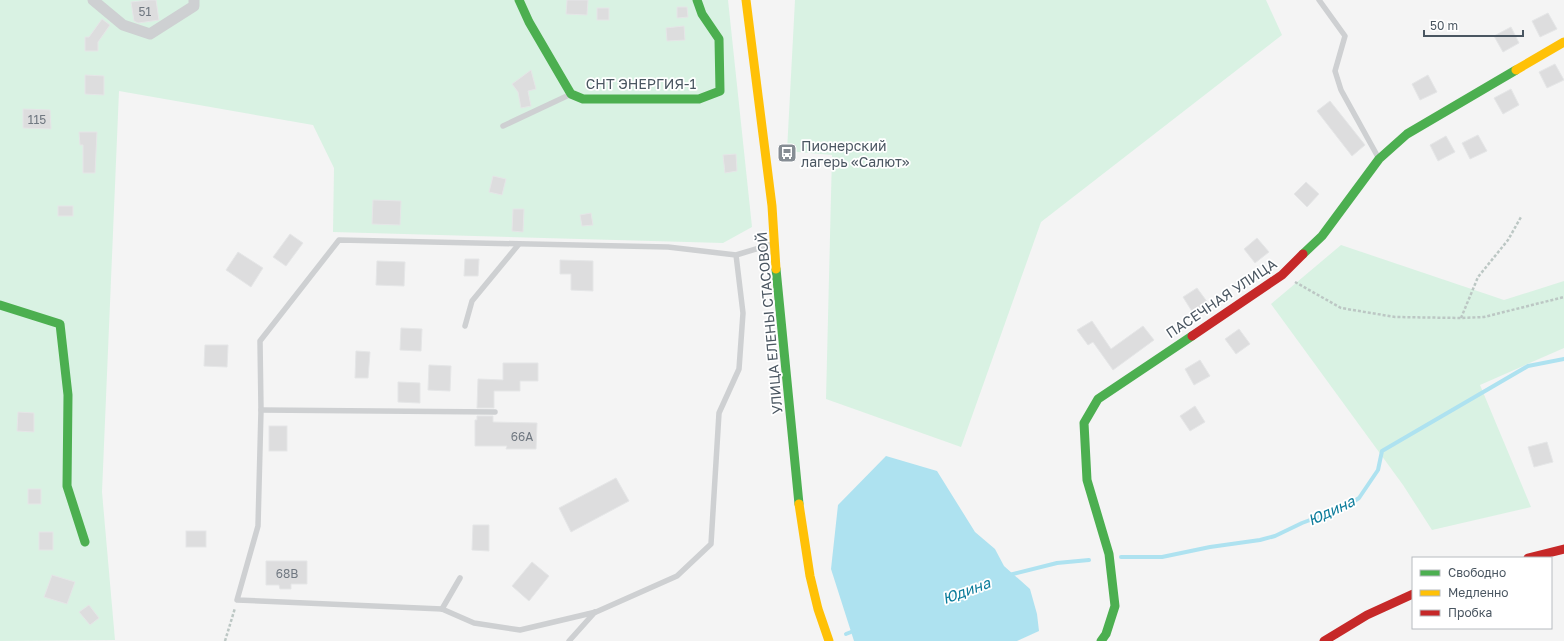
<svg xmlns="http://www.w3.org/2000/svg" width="1564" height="641" viewBox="0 0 1564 641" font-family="'Golos Text',sans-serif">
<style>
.green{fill:#d9f2e3}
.water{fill:#aee2f0}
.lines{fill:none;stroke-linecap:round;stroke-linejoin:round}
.stream{stroke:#aee2f0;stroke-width:4}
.building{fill:#ddddde;stroke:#e5e6e7}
.path{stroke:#bcc7c4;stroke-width:2.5;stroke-dasharray:3 2;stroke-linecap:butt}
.lane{stroke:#ced0d2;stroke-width:5.5}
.street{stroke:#ced0d2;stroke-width:11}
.fast{stroke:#4caf50;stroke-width:9}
.slow{stroke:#ffc107;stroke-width:9}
.jam{stroke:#c62828;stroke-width:9}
.labels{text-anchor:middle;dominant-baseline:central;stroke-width:3.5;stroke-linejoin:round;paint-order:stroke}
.number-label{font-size:12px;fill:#707881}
.street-label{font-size:14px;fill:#4a5661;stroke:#fff}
.poi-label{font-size:14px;fill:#4a5661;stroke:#fff;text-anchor:start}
.water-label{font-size:15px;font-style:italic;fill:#0c7c9b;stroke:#fff}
</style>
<rect width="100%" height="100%" fill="#f4f4f4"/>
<g class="green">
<path d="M0,0H728L752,227L723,243L333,232L334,168L313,125L119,91L102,492L115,640L0,641Z"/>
<path d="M795,0H1266L1282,35L1041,222L961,447L826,399L832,155L787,151Z"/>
<path d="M1341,245L1504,300L1564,281V348L1480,385L1531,507L1432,530L1403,485L1271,304Z"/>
</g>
<path class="water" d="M886,456L937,471L975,532L995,549L1004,566L1030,589L1037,614L1039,631L1017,641H854L831,569L838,505Z"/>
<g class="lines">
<g class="stream">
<path d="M1121,557H1162L1210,547L1260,540L1275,536L1302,523L1345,507L1359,498L1378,470L1382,451L1528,366L1564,359"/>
<path d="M1009,575L1057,563L1089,560"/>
<path d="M846,634L856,630"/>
</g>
</g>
<g class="building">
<path d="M149,0H156L159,20L138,23L134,21L131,2Z"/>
<path d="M567,0H588L587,15L566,14Z"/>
<path d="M677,7H687L688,17L677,18Z"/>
<rect x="597" y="8" width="12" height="12"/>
<path d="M1548,13L1557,29L1540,37L1532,21Z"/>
<path d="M102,19L110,25L98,42V51H85V37H89Z"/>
<path d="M684,26L685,40L667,41L666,28Z"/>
<path d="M1511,27L1519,43L1503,52L1494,36Z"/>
<path d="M1555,64L1564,80L1547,88L1539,72Z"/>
<path d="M531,70L536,89L528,91L531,106L521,108L518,92L512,84Z"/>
<path d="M85,75L104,76V95L85,94Z"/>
<path d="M1428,75L1437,92L1420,100L1412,84Z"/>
<path d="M1511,89L1519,105L1503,114L1494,98Z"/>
<path d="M1330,101L1365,145L1352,156L1317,111Z"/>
<path d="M23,109L50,110L51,129L23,128Z"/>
<path d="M79,132H97L95,173H83V145H80Z"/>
<path d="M1478,135L1487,151L1470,159L1462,143Z"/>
<path d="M1446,136L1455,152L1438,161L1430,145Z"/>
<path d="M736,154L737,171L725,173L723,155Z"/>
<path d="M493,176L506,179L502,195L489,192Z"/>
<path d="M1306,182L1319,194L1307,207L1294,194Z"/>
<path d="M373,200L401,201L400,225L372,224Z"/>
<rect x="58" y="206" width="15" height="10"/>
<path d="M513,209H524L523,232L512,231Z"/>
<path d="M591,213L593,225L582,226L580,215Z"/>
<path d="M290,234L303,243L286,266L273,257Z"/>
<path d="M1257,238L1269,252L1255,263L1244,249Z"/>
<path d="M238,252L263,268L251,287L226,270Z"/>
<path d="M465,259H479L478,276H464Z"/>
<path d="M560,260L593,261V291L571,290V274H560Z"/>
<path d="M377,261L405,262L404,286L376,285Z"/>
<path d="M1197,288L1208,303L1193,313L1183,297Z"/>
<path d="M1092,321L1111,349L1143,326L1154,340L1113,370L1093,342L1088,345L1077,330Z"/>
<path d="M401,328L422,329L421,351L400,350Z"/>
<path d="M1239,329L1250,344L1236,354L1225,339Z"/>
<path d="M205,345H228L227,367L204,366Z"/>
<path d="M356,351L370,352L368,378H355Z"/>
<path d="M1200,360L1210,376L1194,385L1185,369Z"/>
<path d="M503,363H538V381H520V391H494V408H477L478,379L503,380Z"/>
<path d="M429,365L451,366L450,391L428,390Z"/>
<path d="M398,382L420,383V403L398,402Z"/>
<path d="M1195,406L1205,422L1190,431L1180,416Z"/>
<path d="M18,412L34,413V432L17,431Z"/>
<path d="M477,416H493V422L537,423L536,449H506L507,446H475V420H477Z"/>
<rect x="269" y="426" width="18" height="25"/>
<path d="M1547,442L1553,462L1534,467L1528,447Z"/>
<path d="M616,478L629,501L571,532L559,508Z"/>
<rect x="28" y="489" width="13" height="15"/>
<path d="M473,525H489V551L472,550Z"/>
<rect x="186" y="531" width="20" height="16"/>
<rect x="39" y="532" width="14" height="18"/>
<path d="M266,561H307V584H291V589H280L279,585H266Z"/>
<path d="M532,562L549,576L529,601L512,586Z"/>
<path d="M52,575L75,582L67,604L44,597Z"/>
<path d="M89,605L99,618L90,625L79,612Z"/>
</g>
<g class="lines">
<g class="path">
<path d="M1295,282L1341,308L1395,317L1461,318L1484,317L1564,297"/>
<path d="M1461,318L1478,277L1508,240L1521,217"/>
<path d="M225,641L235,608"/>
</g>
<g class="lane">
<path d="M1319,0L1345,36L1335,71L1341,90L1378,157"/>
<path d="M503,126L569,95"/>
<path d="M736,255L668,247L339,240L260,341L261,410L258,526L237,600L442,609L474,623L520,630L596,612L677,576L711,544L719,413L739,369L743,313L736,255L773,244"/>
<path d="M465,326L472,301L519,244"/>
<path d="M261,410L495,412"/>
<path d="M442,609L460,578"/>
<path d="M569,641L595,612"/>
</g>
<path class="street" d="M93,0L123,25L150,34L194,6V0"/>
<g class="fast">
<path d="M519,0L529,22L571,94L583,99H699L720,91L719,39L702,14L697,0"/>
<path d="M1303,254L1322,236L1379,159L1407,134L1516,70"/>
<path d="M776,269L799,504"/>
<path d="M0,305L60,324L68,395L67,486L85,542"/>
<path d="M1101,641L1106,634L1115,606L1109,554L1087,480L1084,423L1098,399L1192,336"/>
</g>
<g class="slow">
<path d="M746,0L772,206L776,269"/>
<path d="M1516,70L1564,42"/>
<path d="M799,504L810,576L818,609L829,641"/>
</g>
<g class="jam">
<path d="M1192,336L1282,275L1303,254"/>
<path d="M1528,558L1564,549"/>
<path d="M1324,641L1367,615L1413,594"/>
</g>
</g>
<defs>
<symbol id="bus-square" viewBox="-11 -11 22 22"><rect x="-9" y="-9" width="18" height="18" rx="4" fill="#868d94" stroke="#fff"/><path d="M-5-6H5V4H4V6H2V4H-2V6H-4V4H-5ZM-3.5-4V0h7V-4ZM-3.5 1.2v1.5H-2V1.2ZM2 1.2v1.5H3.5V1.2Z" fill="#fff"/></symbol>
</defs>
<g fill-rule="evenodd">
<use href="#bus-square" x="776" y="142" width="22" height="22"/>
</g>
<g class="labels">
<g class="number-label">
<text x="145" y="11">51</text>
<text x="37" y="119">115</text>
<text x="522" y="436">66А</text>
<text x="287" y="573">68В</text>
</g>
<g class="street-label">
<text x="641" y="83">СНТ ЭНЕРГИЯ-1</text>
<text transform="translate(1221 298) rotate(-34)">ПАСЕЧНАЯ УЛИЦА</text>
<text transform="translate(769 323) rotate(-95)">УЛИЦА ЕЛЕНЫ СТАСОВОЙ</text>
</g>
<g class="poi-label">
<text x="801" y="145">Пионерский<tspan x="801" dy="16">лагерь «Салют»</tspan></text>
</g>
<g class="water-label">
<text transform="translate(1331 510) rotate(-25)">Юдина</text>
<text transform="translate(966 590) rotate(-20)">Юдина</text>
</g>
</g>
<rect x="1412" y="557" width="140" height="72" fill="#ffffff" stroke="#b7bbc0"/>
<rect x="1420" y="570" width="20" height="6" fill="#4caf50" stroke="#b7bbc0"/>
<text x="1448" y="577" font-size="12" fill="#4a5661">Свободно</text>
<rect x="1420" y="590" width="20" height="6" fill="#ffc107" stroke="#b7bbc0"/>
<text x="1448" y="597" font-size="12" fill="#4a5661">Медленно</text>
<rect x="1420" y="610" width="20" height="6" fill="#c62828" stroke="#b7bbc0"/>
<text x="1448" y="617" font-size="12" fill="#4a5661">Пробка</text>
<path d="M1424 30v6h99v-6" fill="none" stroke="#4a5661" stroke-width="2"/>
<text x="1430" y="30" font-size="12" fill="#4a5661" stroke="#ffffff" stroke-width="3" paint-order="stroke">50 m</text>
</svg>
